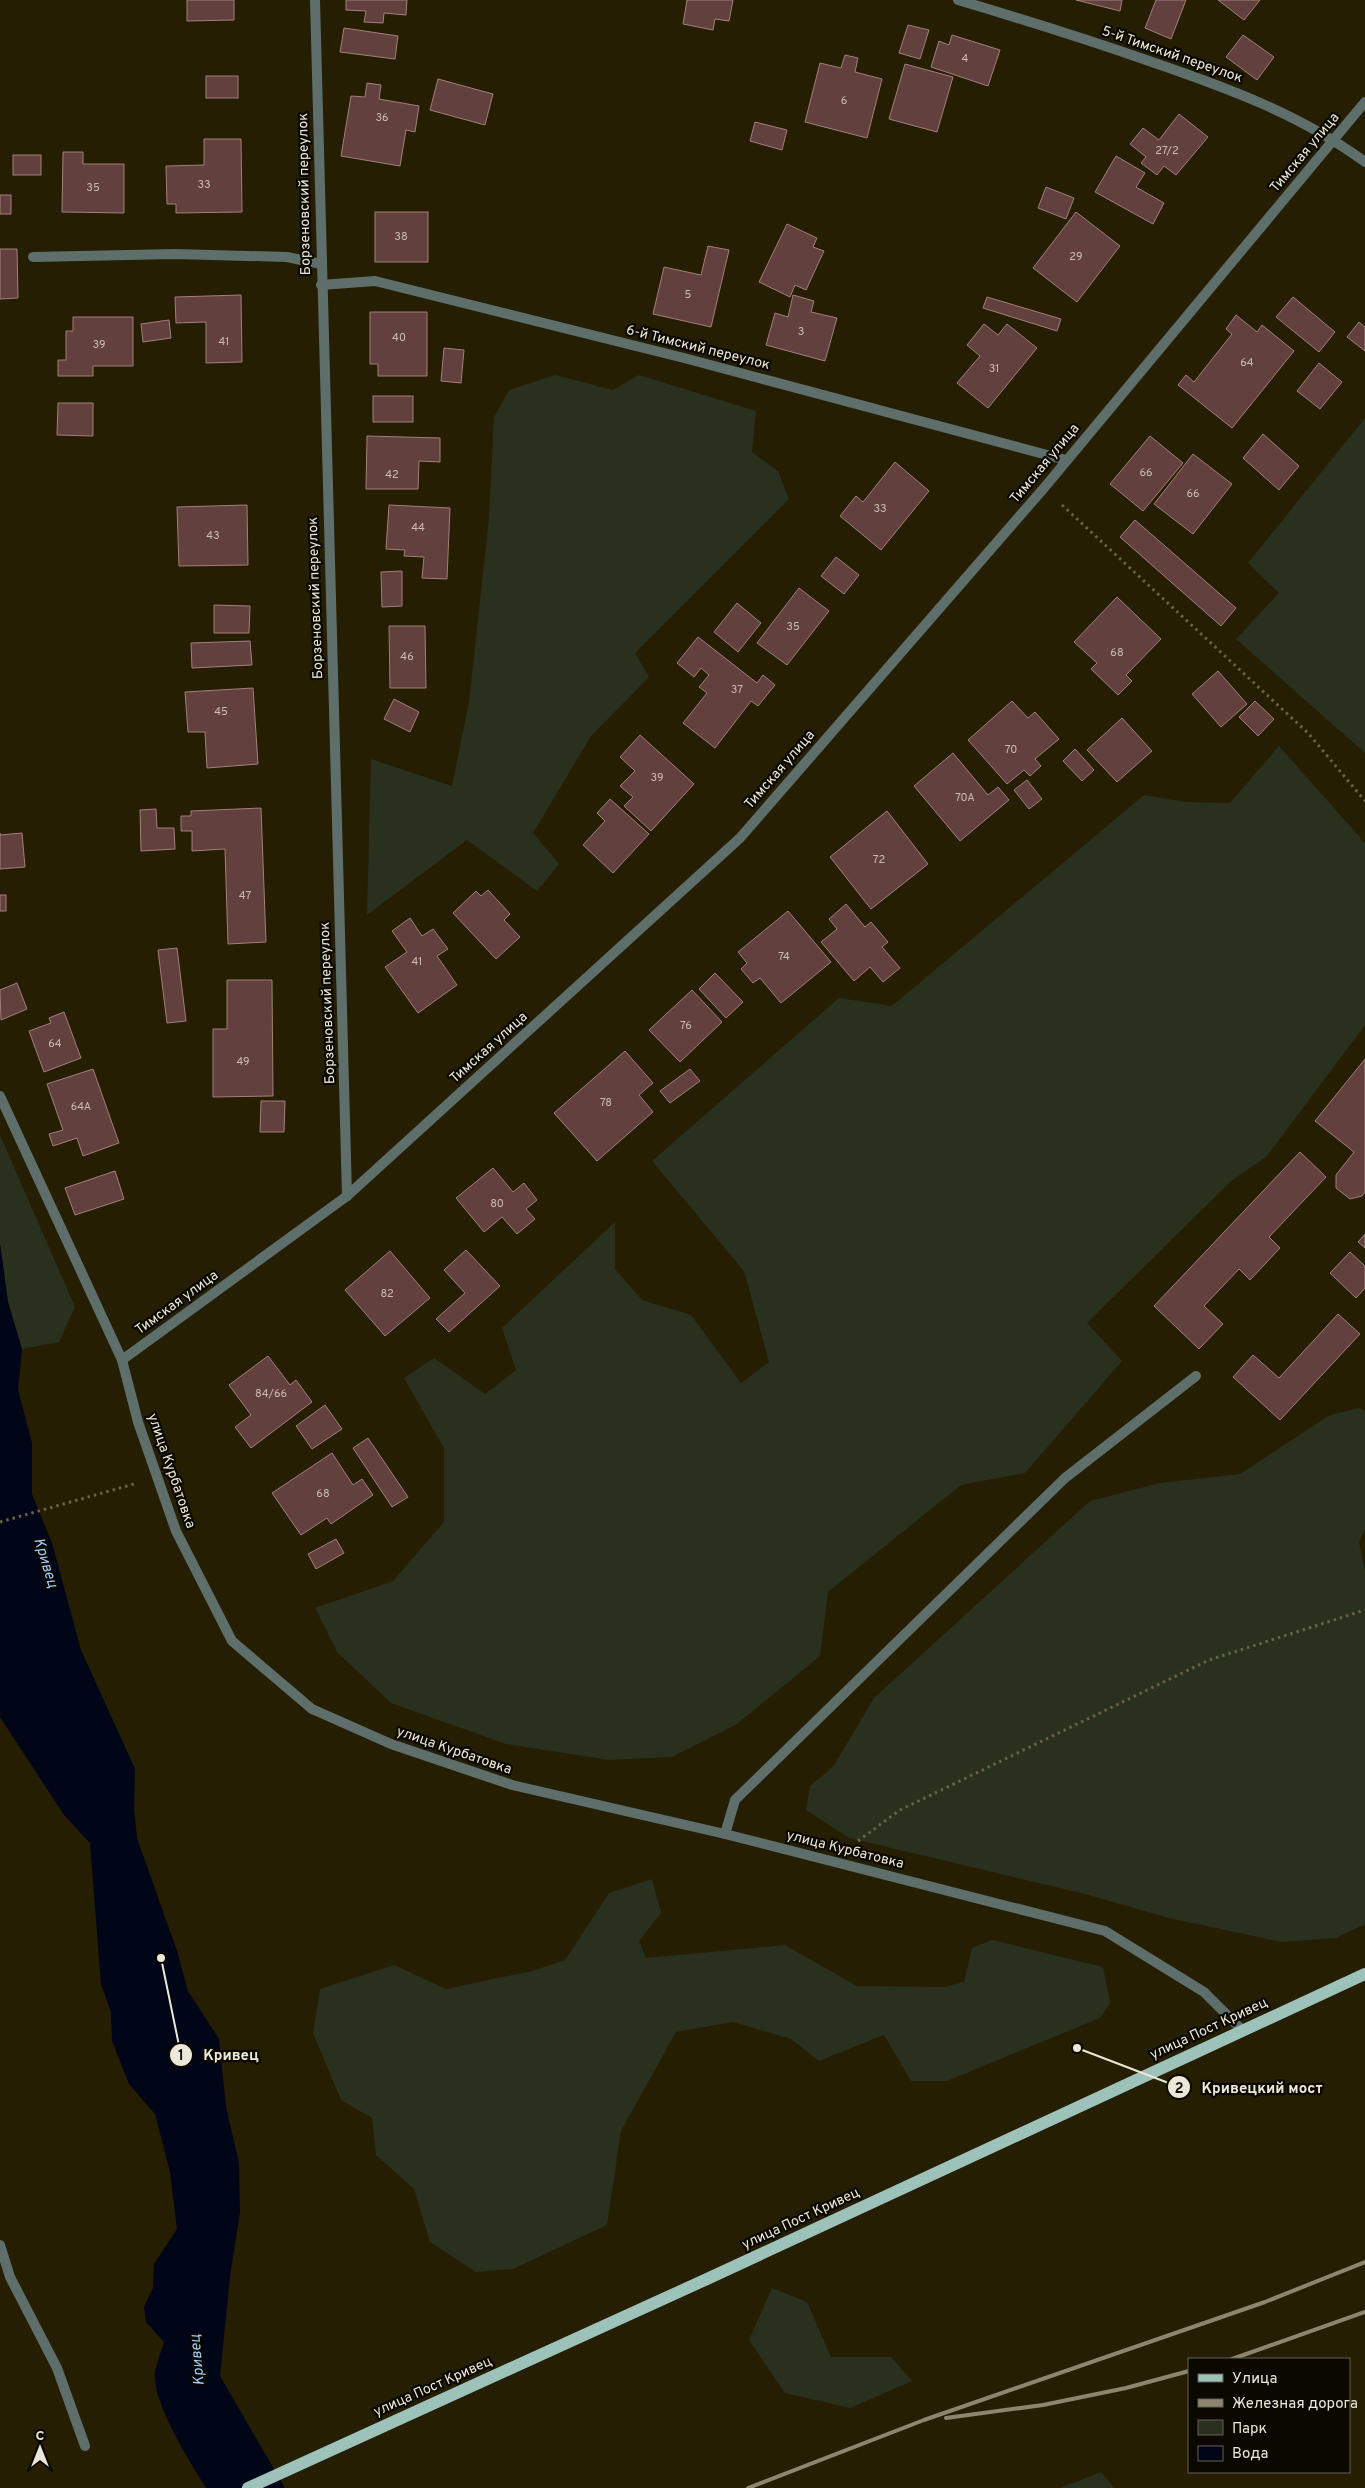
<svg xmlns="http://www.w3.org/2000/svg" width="1365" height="2488" viewBox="0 0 1365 2488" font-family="Overpass,sans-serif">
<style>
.green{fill:#29301e}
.water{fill:#000517}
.building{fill:#62403d;stroke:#a37f7b}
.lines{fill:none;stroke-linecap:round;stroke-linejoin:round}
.path{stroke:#68624a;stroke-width:3;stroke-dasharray:2.5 4;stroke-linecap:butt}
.lane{stroke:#5e6f6b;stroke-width:10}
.street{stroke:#5e6f6b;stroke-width:10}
.primary{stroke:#9dc2b9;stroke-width:12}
.rail{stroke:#8c8670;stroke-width:4}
.labels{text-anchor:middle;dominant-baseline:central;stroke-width:4.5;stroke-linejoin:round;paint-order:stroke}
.number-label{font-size:11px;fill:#cabdb0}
.street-label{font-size:14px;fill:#ece7d6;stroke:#0b0801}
.water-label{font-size:15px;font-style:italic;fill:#a1ccf9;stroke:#0b0801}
.leader{fill:none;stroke:#ece7d6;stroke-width:2}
.callout-dot{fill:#ece7d6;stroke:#0b0801;stroke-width:2}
.mark-label{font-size:15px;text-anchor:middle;font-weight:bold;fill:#111}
.callout-label{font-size:15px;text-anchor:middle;font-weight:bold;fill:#ece7d6;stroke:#0b0801;stroke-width:4.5;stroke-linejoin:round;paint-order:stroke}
</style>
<rect width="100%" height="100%" fill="#251e02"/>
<g class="green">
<path d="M555,375L613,390L639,375L756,411L752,452L778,471L789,499L635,653L649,677L591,736L533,833L559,864L537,891L467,840L367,915L371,759L452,786L469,702L489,518L494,417L509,390Z"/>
<path d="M1365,418V753L1236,639L1279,593L1248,563Z"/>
<path d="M1279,746L1365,843V1025L1266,1157L1231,1181L1087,1323L1122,1361L1025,1473L961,1485L828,1592L820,1656L737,1724L672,1757L609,1760L506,1744L391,1703L337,1652L315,1608L393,1581L444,1522V1448L404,1378L434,1358L485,1394L516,1370L502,1328L615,1222V1269L642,1300L691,1315L741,1383L769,1362L744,1271L652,1161L839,998L892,1006L1144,795L1185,802L1230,803Z"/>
<path d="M0,1135L75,1307L59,1342L22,1349L8,1302L0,1244Z"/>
<path d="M1360,1408L1365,1411V1529L1359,1542L1365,1571V1924L1336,1938L1282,1942L1169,1918L1085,1894L849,1838L806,1810L810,1786L833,1767L874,1698L1090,1501L1160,1483L1240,1474L1330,1415Z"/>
<path d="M652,1879L661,1913L639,1941L646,1958L785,1945L857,1986L943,1987L964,1982L972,1948L992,1940L1103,1967L1110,2003L1100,2018L947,2081H911L884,2035L819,2061L791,2039L733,2022L676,2032L621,2131L607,2225L513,2269L476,2272L430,2242L414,2189L376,2155L372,2118L341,2100L313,2033L320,1989L394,1965L446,1989L532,1971L565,1960L609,1893Z"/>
<path d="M772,2288L807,2302L831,2357H891L912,2381L850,2408L785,2393L749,2340Z"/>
<path d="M1101,2472L1114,2488H1060Z"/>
</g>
<path class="water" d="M0,1244L8,1302L22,1349L18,1390L32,1443V1494L52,1543L81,1650L135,1769L134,1809L137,1838L177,1951L188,1991L219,2039L226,2107L239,2163L240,2212L230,2276L220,2376L285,2488H206C190,2462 152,2403 155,2372C157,2362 161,2352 164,2342L146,2322L144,2307L153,2288L154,2264L177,2229L170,2172L155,2114L129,2084L112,2041L111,2012L101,1984L90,1843L64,1815L0,1717Z"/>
<g class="building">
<path d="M187,0H234V20L187,21Z"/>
<path d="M346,0H407L406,15L384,13L383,23L364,22L366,11L346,10Z"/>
<path d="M687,0H733L729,21L715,19L713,30L683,24Z"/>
<path d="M1076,0H1122L1120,11Z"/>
<path d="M1156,0H1186L1171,39L1145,28Z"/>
<path d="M1218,0H1260L1244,20Z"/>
<path d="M908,25L929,30L920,59L899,53Z"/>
<path d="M344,28L398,36L395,59L340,52Z"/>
<path d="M952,35L1000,50L988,86L931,67L939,41L949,45Z"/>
<path d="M1243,35L1274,57L1257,80L1226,57Z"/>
<path d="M845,55L858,58L855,72L882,79L867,138L805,122L820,63L841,68Z"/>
<path d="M905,64L953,77L937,132L889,119Z"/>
<rect x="206" y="76" width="32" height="22"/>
<path d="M438,79L493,94L485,125L430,110Z"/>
<path d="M367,83L381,85L379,99L419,106L415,132L406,130L400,166L341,156L351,96L365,97Z"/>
<path d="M1179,114L1208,137L1176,175L1164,166L1157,175L1141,163L1146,157L1130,144L1143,128L1159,140Z"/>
<path d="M755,122L787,130L782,150L750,141Z"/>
<path d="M204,139H241L242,212L176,213V204H167L166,166L204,165Z"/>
<path d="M63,152H83V164H124V213L62,212Z"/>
<rect x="13" y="155" width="28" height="20"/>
<path d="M1116,156L1145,173L1136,187L1164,203L1153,224L1095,192Z"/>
<path d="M1046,187L1074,198L1066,219L1038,208Z"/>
<rect x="0" y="195" width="11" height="19"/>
<rect x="375" y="212" width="53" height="50"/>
<path d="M1076,212L1120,246L1077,302L1033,268Z"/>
<path d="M787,224L817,238L813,247L824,251L806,290L795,285L790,297L759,282Z"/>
<path d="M708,246L729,250L711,327L653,314L664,267L701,275Z"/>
<path d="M0,249H17L18,298L0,299Z"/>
<path d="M241,295L242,362L206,363V322L176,323L175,297Z"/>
<path d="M793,295L814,301L811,312L837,318L825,361L766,345L775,313L788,317Z"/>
<path d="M987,297L1061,319L1057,331L983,308Z"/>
<path d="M1293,297L1335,332L1319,352L1276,317Z"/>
<path d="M370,312H427V376H378V364H370Z"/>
<path d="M1236,315L1257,332L1262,325L1294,351L1232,428L1178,385L1186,375L1194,382L1232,334L1226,329Z"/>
<path d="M73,317H133V366H93V376H58V360H66V331H73Z"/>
<path d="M169,320L171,338L143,342L141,324Z"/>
<path d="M1359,322L1365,327V351L1347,337Z"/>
<path d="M984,324L998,335L1007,324L1037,348L988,408L957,383L980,356L967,345Z"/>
<path d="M444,348L464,350L461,383L441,381Z"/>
<path d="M1319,363L1342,382L1320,409L1297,391Z"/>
<rect x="373" y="396" width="40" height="26"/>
<path d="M58,403H93V436L57,435Z"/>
<path d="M1263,434L1299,466L1279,490L1243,458Z"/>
<path d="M367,436L440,438V462L419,461L418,489H366Z"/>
<path d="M1150,436L1183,463L1143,511L1110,484Z"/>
<path d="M1193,454L1232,484L1193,534L1154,504Z"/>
<path d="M895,462L929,491L881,550L840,516L856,496L863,502Z"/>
<path d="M247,505L248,565L179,566L177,507Z"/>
<path d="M389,505L450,508L447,579L422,578L424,557L404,556L405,550L386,549Z"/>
<path d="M1135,520L1236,608L1221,626L1120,537Z"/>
<path d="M836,557L859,575L844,594L821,576Z"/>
<path d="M402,571V606L382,607L381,572Z"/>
<path d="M799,588L829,611L787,665L757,643Z"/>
<path d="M1117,597L1161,639L1126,675L1132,681L1118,695L1091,669L1097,663L1074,642Z"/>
<path d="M737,603L761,623L738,652L714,632Z"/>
<path d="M214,605L250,606L249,633H214Z"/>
<path d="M389,626H425L426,688H390Z"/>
<path d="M698,637L757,683L763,675L775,685L758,706L751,701L715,748L683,723L707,693L699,687L709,675L701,668L694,677L677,663Z"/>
<path d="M250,641L252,665L192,668L191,643Z"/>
<path d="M1218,671L1247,704L1221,727L1192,694Z"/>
<path d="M253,688L258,764L207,768L205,732H188L185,692Z"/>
<path d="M394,699L419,712L410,732L384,719Z"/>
<path d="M1012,701L1028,718L1035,712L1059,739L1035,759L1041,766L1030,776L1024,770L1007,784L968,740Z"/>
<path d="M1255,701L1274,719L1258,736L1239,717Z"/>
<path d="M1122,718L1152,751L1117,782L1087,750Z"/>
<path d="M640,735L694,784L651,831L624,806L633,797L620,786L635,771L620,757Z"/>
<path d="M1075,749L1094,770L1082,781L1063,761Z"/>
<path d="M953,753L988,795L998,787L1009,800L960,841L914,786Z"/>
<path d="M1027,780L1042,799L1029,809L1014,790Z"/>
<path d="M610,799L649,834L613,873L583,845L605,821L597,813Z"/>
<path d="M261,808L266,942L228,944L225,849L192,851V831H181V816H191V811Z"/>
<path d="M156,809L157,828H174L175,849L141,851L140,810Z"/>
<path d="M887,811L928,864L871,909L830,857Z"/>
<path d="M0,833V835L22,833L25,867L0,869Z"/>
<path d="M488,890L510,914L504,920L520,937L496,959L453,913L476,891L481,896Z"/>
<rect x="0" y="895" width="6" height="16"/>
<path d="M846,904L865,927L871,922L888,942L882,947L900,968L883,982L870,967L854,981L821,942L837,929L829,919Z"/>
<path d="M788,911L831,962L781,1003L760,978L753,983L741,969L747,963L738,952Z"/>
<path d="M410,918L422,936L433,929L448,949L437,956L457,985L418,1013L385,967L407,952L392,931Z"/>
<path d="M177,948L186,1021L167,1023L158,950Z"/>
<path d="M715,973L743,1002L726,1018L699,989Z"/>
<path d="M227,980H272L273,1096L213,1097V1029H227Z"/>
<path d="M17,983L27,1009L1,1020L0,990Z"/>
<path d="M692,990L722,1022L680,1062L649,1030Z"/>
<path d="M64,1012L81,1058L44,1072L29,1031L51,1023L49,1018Z"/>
<path d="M625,1051L653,1083L639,1095L653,1112L597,1161L554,1113Z"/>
<path d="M1365,1059V1192L1362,1196L1350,1199L1336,1188V1175L1354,1152L1315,1121Z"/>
<path d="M93,1069L119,1143L83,1156L77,1138L53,1146L49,1134L63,1130L47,1084Z"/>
<path d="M690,1069L700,1081L670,1103L660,1091Z"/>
<path d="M261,1101H285L284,1132H260Z"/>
<path d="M1300,1152L1326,1177L1269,1237L1280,1248L1250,1280L1239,1269L1204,1306L1223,1324L1199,1349L1154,1306Z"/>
<path d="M493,1168L513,1192L524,1183L537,1200L526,1209L535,1219L517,1234L502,1217L484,1232L456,1198Z"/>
<path d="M115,1171L124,1199L75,1215L65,1188Z"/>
<path d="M1365,1234V1248L1358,1242Z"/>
<path d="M466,1250L500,1286L449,1332L436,1319L465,1293L444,1270Z"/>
<path d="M390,1251L430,1298L385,1336L345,1290Z"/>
<path d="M1350,1252L1365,1266V1288L1356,1298L1330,1273Z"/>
<path d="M1338,1314L1360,1334L1280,1420L1233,1377L1253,1355L1279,1378Z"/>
<path d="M268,1356L290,1385L296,1380L312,1402L251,1448L235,1427L251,1415L229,1385Z"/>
<path d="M325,1405L342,1429L312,1449L296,1426Z"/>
<path d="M368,1438L408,1497L392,1507L353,1448Z"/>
<path d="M332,1453L353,1485L362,1479L373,1495L331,1524L327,1518L301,1535L272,1493Z"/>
<path d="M336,1539L344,1553L316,1569L308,1554Z"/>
</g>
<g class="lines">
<g class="path">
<path d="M1062,505L1308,733L1365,801"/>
<path d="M0,1522L134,1484"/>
<path d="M858,1841L900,1810L1209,1660L1365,1610"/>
</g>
<path class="lane" d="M725,1834L735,1800L1065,1478L1196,1376"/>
<g class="street">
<path d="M315,0L347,1196"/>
<path d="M958,0C1022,19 1086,39 1149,61C1225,87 1300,114 1365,162"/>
<path d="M33,257L175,254L287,257L321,264"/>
<path d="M321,285L375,281L688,359L1066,460"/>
<path d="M0,1096L122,1360L138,1422L176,1531L232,1641L312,1709L391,1744L512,1785L725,1834L1105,1931L1204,1992L1242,2030"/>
<path d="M122,1360L347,1196L740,838L1044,488L1365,102"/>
<path d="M0,2245L10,2277L57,2368L85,2446"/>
</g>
<path class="primary" d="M248,2488L707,2279L1365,1974"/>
<g class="rail">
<path d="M1232,2359L1365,2312"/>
<path d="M946,2418L1043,2405L1126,2388L1189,2371"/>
<path d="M748,2488L924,2420L1265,2302L1365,2262"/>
</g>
</g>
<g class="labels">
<g class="number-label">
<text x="965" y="59">4</text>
<text x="844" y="101">6</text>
<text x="382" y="118">36</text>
<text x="1167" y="151">27/2</text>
<text x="204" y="185">33</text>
<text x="93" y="188">35</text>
<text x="401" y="237">38</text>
<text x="1076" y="257">29</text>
<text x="688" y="295">5</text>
<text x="801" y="332">3</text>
<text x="399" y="338">40</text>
<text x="224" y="342">41</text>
<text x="99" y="345">39</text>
<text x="1247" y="363">64</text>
<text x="994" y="369">31</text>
<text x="1146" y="473">66</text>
<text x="392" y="475">42</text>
<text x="1193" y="494">66</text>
<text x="880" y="509">33</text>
<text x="418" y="528">44</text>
<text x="213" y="536">43</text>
<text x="793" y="627">35</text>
<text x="1117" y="653">68</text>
<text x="407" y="657">46</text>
<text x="737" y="690">37</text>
<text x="221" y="712">45</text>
<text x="1011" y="750">70</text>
<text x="657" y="778">39</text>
<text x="965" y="798">70А</text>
<text x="879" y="860">72</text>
<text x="245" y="896">47</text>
<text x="784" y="957">74</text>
<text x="417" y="962">41</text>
<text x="686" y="1026">76</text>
<text x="55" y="1044">64</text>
<text x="243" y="1062">49</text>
<text x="606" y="1103">78</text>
<text x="81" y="1107">64А</text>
<text x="497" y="1204">80</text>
<text x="387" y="1294">82</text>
<text x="271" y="1394">84/66</text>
<text x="323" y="1494">68</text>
</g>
<g class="street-label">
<text transform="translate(1172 55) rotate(19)">5-й Тимский переулок</text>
<text transform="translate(1305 153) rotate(-50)">Тимская улица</text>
<text transform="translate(305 194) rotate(-91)">Борзеновский переулок</text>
<text transform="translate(698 348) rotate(14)">6-й Тимский переулок</text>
<text transform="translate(1045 464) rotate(-50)">Тимская улица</text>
<text transform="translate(316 598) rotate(-92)">Борзеновский переулок</text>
<text transform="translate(780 770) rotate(-49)">Тимская улица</text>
<text transform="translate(328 1003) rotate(-92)">Борзеновский переулок</text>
<text transform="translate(489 1048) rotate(-42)">Тимская улица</text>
<text transform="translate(177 1303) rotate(-36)">Тимская улица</text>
<text transform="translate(171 1471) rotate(71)">улица Курбатовка</text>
<text transform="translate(454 1751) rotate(19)">улица Курбатовка</text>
<text transform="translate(845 1850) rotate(14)">улица Курбатовка</text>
<text transform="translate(1209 2029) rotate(-25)">улица Пост Кривец</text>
<text transform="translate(801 2219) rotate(-25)">улица Пост Кривец</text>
<text transform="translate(433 2387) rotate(-24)">улица Пост Кривец</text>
</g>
<g class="water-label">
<text transform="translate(45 1563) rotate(73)">Кривец</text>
<text transform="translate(198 2360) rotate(-95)">Кривец</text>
</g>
</g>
<path class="leader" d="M161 1958L181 2055M1077 2048L1179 2087"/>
<g class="callout-dot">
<circle cx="161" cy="1958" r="5"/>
<circle cx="1077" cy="2048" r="5"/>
<circle cx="181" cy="2055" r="12"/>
<circle cx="1179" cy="2087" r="12"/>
</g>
<g class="mark-label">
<text x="181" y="2060">1</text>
<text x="1179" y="2093">2</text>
</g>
<g class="callout-label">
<text x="231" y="2060">Кривец</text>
<text x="1262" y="2093">Кривецкий мост</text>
</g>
<rect x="1188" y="2358" width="162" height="115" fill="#0b0801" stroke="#656156"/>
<rect x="1198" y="2374" width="25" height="8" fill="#9dc2b9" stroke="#656156"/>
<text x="1232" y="2383" font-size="15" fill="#ece7d6">Улица</text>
<rect x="1198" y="2399" width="25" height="8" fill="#8c8670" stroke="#656156"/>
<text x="1232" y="2408" font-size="15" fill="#ece7d6">Железная дорога</text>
<rect x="1198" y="2420" width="25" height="15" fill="#29301e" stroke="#656156"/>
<text x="1232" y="2433" font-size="15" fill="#ece7d6">Парк</text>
<rect x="1198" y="2446" width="25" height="15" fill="#000517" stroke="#656156"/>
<text x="1232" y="2458" font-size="15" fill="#ece7d6">Вода</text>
<g transform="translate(40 2448)" stroke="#0b0801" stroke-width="4" paint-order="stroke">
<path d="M0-4L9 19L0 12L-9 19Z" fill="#ece7d6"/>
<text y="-8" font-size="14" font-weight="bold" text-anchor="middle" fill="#ece7d6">С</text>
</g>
</svg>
